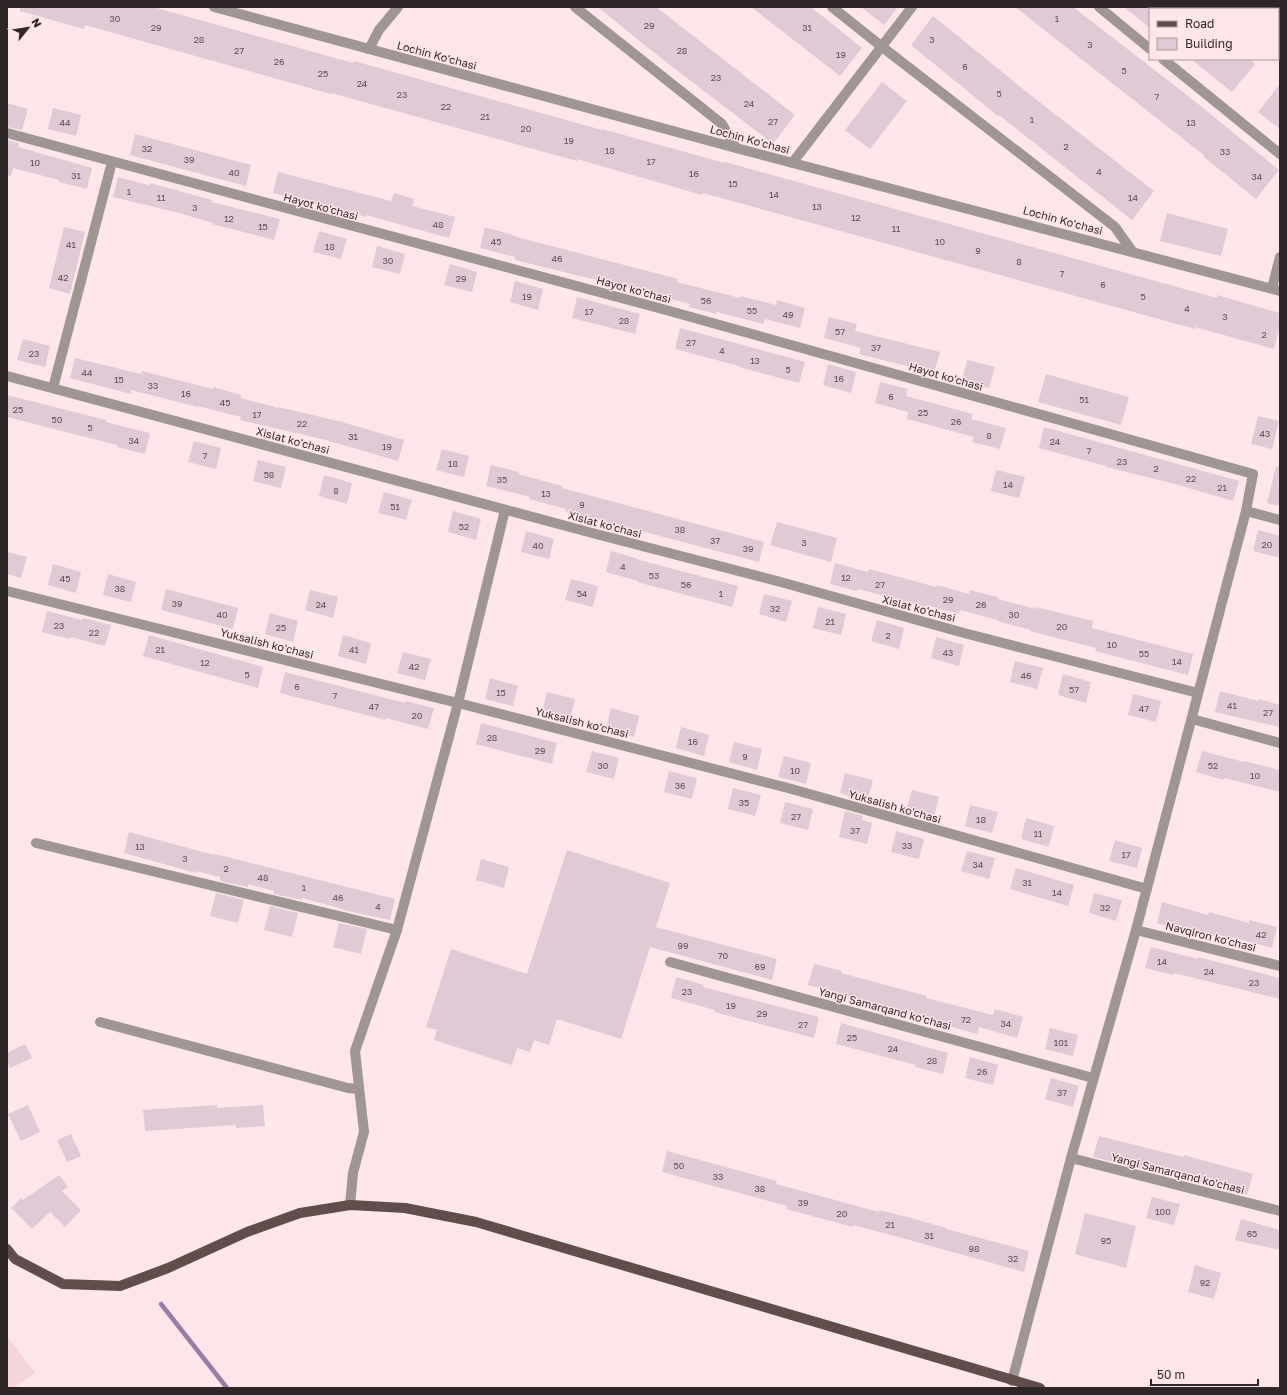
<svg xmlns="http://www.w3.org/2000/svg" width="1287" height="1395" viewBox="0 0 1287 1395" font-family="'Golos Text',sans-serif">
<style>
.built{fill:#f6d5da}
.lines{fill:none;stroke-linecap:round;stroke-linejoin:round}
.stream{stroke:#a07aa6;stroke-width:4.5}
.building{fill:#dfcad5}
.minor{stroke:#9f9593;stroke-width:10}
.primary{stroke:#5f4e4b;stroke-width:10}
.labels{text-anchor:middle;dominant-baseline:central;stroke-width:3;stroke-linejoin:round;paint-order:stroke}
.number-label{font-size:9px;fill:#5b4f53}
.street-label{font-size:11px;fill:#2f2628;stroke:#ffe6ea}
</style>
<rect width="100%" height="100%" fill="#ffe6ea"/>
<path class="built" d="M7,1336L35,1373L13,1388H7Z"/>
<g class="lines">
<path class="stream" d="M161,1304L227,1388"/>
</g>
<g class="building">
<path d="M20,7H153L353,63L354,61L602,130V129L725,163V162L1217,298V295L1258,307L1280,313V326L1274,349L1195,327V329L703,193L702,195L577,159V161L331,93V94L85,25L84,29L20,11Z"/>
<path d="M598,7H656L795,115L773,144L648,48Z"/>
<path d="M751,7H811L862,48L840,76Z"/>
<path d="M861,7H898L884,25Z"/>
<path d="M1015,7H1073L1192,99L1279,170L1256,199L1204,157L1205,156Z"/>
<path d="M1124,7H1150V28Z"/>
<path d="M933,16L1033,97L1154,191L1132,220L999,115L998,116L911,45Z"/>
<path d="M1191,59H1249L1255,64L1232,92Z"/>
<path d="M882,82L907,101L870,149L845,130Z"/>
<path d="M1280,84V129L1258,112Z"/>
<path d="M7,103L28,109L22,130L7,127Z"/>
<path d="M53,108L81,115L76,136L48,129Z"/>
<path d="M135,134L251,165L246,186L130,155Z"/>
<path d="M7,140L19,143L18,147L92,168L87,189L59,182V180L13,168L11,176L7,175Z"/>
<path d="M278,172L391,201L394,193L414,199L412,206L455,217L449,238L366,215V217L273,193Z"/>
<path d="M118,177L149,185L150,183L212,200L211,202L280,219L274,240L212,224L213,223L179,213L113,197Z"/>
<path d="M1167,213L1228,229L1221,256L1160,241Z"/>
<path d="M64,227L85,232L70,294L49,288Z"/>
<path d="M485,227L513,235V236L678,279L677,282L740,298L741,296L776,305L777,300L805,308L800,328L765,319L763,324L717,312V314L689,307L690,304L645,292L515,260V257L480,248Z"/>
<path d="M319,231L347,239L341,259L313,252Z"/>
<path d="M377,246L405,254L400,274L372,267Z"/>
<path d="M450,264L477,272L472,292L444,285Z"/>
<path d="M515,281L543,289L538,310L510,302Z"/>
<path d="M577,297L640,314L635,334L572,318Z"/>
<path d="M829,317L857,324L855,331L940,352L934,373L859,354L861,348L824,338Z"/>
<path d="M680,328L805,362L799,383L739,367V366L675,349Z"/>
<path d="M23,339L50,346L45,367L17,360Z"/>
<path d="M75,358L141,374L142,371L213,389V387L241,395V398L278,408V407L342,422L404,440L398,461L326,440L240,420L241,417L198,406V407L131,390V394L70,378Z"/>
<path d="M967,360L995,367L989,388L962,381Z"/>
<path d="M828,364L856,372L851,393L823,385Z"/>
<path d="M1046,374L1129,397L1121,425L1038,402Z"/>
<path d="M880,382L908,389L906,396L973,414L971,419L1006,428L1000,449L972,442L974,437L907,419L908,412L875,403Z"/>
<path d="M7,395L106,420V422L150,433L145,454L117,447V445L7,417Z"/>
<path d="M1258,416L1279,421L1272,449L1251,444Z"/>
<path d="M1044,427L1239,481L1233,501L1175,484L1106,467V466L1039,448Z"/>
<path d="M194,441L221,448L216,469L188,462Z"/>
<path d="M442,449L469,456L464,477L436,470Z"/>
<path d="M258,460L286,467L281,488L253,481Z"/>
<path d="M491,465L519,472L518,474L562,486V488L764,542L759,562L565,511L566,509L529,499L530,497L486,486Z"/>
<path d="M1276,466L1280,467V506L1267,503Z"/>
<path d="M996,470L1025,477L1019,498L991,491Z"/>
<path d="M324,475L352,483L347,504L319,496Z"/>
<path d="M384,492L412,500L406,520L378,513Z"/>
<path d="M453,511L481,519L476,540L448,532Z"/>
<path d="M777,522L837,538L831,562L770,545Z"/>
<path d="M1258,530L1280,536V558L1253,551Z"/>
<path d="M526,531L554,539L549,559L521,552Z"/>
<path d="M611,551L639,559V560L738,586L732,607L637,582L638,581L606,572Z"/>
<path d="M7,552L27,557L21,578L7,574Z"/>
<path d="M835,563L868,572L869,569L936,587L937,585L969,594L970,590L998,597V599L1036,609V607L1093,621L1092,628L1193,654L1188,675L1095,651L1096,648L1030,631L1031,630L997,621L998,620L960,610L959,614L926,605V607L858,589L857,591L830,584Z"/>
<path d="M53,564L81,572L76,593L48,585Z"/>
<path d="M108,574L136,582L131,602L103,595Z"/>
<path d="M571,579L598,586L593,607L565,600Z"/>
<path d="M166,589L238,608L233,629L161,610Z"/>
<path d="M310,590L338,597L333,618L305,610Z"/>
<path d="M764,594L792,601L786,622L759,614Z"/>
<path d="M818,607L846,614L841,635L813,628Z"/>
<path d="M47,611L82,620L83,618L111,625L105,646L71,637L70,639L42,632Z"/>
<path d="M270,613L298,621L293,642L265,634Z"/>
<path d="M877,620L904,628L899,649L871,641Z"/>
<path d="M149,635L263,667L258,688L143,656Z"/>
<path d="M343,635L371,643L366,664L338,656Z"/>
<path d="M936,637L964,645L959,666L931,658Z"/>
<path d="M403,652L431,659L425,680L397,673Z"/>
<path d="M1015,661L1043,668L1037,689L1010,682Z"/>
<path d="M285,672L405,703L406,701L434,708L428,729L386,718V720L280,693Z"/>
<path d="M1063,674L1091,682L1086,703L1058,695Z"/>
<path d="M490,678L518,686L513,706L485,699Z"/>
<path d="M1220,691L1258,701L1259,699L1280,705V727L1215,712Z"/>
<path d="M547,692L575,699L570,720L542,713Z"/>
<path d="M1133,694L1161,701L1156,722L1128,715Z"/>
<path d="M611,708L639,716L634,737L606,729Z"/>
<path d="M481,723L557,743L552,764L476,744Z"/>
<path d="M681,727L709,735L704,756L676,748Z"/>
<path d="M734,742L762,749L757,770L729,762Z"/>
<path d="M592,751L619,758L614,779L586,772Z"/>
<path d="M1202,751L1244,762V761L1280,770V792L1225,778L1224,780L1196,772Z"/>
<path d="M784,756L811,763L806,784L778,777Z"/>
<path d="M669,771L697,778L692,799L664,792Z"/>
<path d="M845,773L873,780L867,803L848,798L849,796L840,793Z"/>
<path d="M733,788L761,795L755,816L728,809Z"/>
<path d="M912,790L939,797L934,818L906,811Z"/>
<path d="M785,802L813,809L808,830L780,823Z"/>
<path d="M970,805L998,812L992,833L965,826Z"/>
<path d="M845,811L863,816L862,820L872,823L867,844L839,837Z"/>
<path d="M1026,818L1054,826L1049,847L1021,839Z"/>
<path d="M896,831L924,839L919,859L891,852Z"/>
<path d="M129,832L214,855L215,854L395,899L390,920L343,910V909L302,898V900L274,894V891L248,884V887L220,881V877L196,871V873L124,853Z"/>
<path d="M1115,840L1142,848L1137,868L1109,861Z"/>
<path d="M567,850L670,883L656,927L777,959L772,980L650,947L621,1039L557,1019L549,1045L534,1040L530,1052L517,1048L512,1065L434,1040L437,1030L426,1027L451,949L527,974Z"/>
<path d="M967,851L995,858L989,879L961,871Z"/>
<path d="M481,859L509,867L504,888L476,880Z"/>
<path d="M1016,868L1074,885L1068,906L1010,889Z"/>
<path d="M216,893L244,900L238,923L210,916Z"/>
<path d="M1094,893L1122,900L1116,921L1089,913Z"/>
<path d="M1162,902L1208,915L1209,912L1249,923V920L1277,927L1272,948L1232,937L1231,940L1185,928L1184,931L1157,923Z"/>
<path d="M270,906L298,913L292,937L264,930Z"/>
<path d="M339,923L367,929L361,954L333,947Z"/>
<path d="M1151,947L1198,959V957L1280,978V999L1174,973L1173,975L1145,968Z"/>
<path d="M814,964L842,971L841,973L927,996L926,998L993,1015L995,1009L1023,1017L1017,1038L979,1027L977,1034L924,1019L925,1018L894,1010V1009L846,996L847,995L808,985Z"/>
<path d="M676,977L704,985L703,987L819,1017L814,1038L714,1012L715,1010L671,998Z"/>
<path d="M841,1023L948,1053L943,1074L915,1067L916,1065L836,1044Z"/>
<path d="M1050,1028L1078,1035L1073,1056L1045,1049Z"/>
<path d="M25,1044L32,1058L10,1068L7,1061V1053Z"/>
<path d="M970,1057L998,1065L993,1085L965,1078Z"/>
<path d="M1051,1078L1079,1086L1073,1107L1045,1099Z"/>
<path d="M28,1105L40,1132L21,1141L8,1114Z"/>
<path d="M217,1105V1108L263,1105L265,1126L236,1128V1125L145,1131L143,1110Z"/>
<path d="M71,1134L81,1156L67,1162L57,1140Z"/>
<path d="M1099,1136L1183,1157L1184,1155L1253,1174L1247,1195L1163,1172V1174L1093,1157Z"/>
<path d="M667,1151L777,1181L776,1184L879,1212V1210L907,1217L946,1228V1229L1029,1251L1024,1272L913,1241L853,1225V1227L786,1209L787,1206L662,1172Z"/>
<path d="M59,1175L68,1187L62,1191L81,1210L65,1227L50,1212L32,1229L11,1208L21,1198L23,1200Z"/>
<path d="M1152,1197L1180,1204L1174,1225L1146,1218Z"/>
<path d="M1085,1213L1136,1226L1126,1268L1075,1254Z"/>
<path d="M1241,1219L1280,1230V1250L1235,1240Z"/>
<path d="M1195,1265L1221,1273L1214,1299L1188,1292Z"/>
</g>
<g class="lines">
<g class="minor">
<path d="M214,7L736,148L1280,291"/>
<path d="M575,7L722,124L736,148"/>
<path d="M832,7L881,46L1115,227L1132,251"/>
<path d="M1099,7L1150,49"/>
<path d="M369,49L379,30L398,7"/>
<path d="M1163,59L1280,154"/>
<path d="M7,133L666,310L1253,474L1246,511L1136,930L1071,1158L1012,1381"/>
<path d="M793,162L912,7"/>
<path d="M1272,288L1280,257"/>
<path d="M7,376L596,534L777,581L964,633L1198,693"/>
<path d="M53,388L112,162"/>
<path d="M1246,511L1280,520"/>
<path d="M7,591L458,703L788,788L1147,889"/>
<path d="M1192,719L1280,743"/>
<path d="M36,843L397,930"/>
<path d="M1136,930L1280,966"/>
<path d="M670,962L1093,1078"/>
<path d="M100,1022L348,1088L359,1089"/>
<path d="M1071,1158L1280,1211"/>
<path d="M350,1205L353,1173L364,1132L355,1051L397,930L458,703L505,510"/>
</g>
<path class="primary" d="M7,1249L15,1259L63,1284L120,1286L168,1268L247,1232L300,1213L350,1205L405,1208L476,1222L1040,1388"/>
</g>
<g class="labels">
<g class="number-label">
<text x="115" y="18">30</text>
<text x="1057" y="18">1</text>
<text x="649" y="25">29</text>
<text x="156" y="27">29</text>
<text x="807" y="27">31</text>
<text x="199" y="39">28</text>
<text x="932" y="39">3</text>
<text x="1090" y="44">3</text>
<text x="239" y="50">27</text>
<text x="682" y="50">28</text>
<text x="841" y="54">19</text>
<text x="279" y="61">26</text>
<text x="965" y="66">6</text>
<text x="1124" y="70">5</text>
<text x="323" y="73">25</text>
<text x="716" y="77">23</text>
<text x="362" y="83">24</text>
<text x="999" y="93">5</text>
<text x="402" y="94">23</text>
<text x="1157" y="96">7</text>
<text x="749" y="103">24</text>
<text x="446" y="106">22</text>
<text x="485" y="116">21</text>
<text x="1032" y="119">1</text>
<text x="773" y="121">27</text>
<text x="65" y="122">44</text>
<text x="1191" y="122">13</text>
<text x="526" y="128">20</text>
<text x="569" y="140">19</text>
<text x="1066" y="146">2</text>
<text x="147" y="148">32</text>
<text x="610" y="150">18</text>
<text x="1225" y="151">33</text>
<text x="189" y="159">39</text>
<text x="651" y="161">17</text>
<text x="35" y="162">10</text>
<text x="1099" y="171">4</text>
<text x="234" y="172">40</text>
<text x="694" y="173">16</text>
<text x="76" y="175">31</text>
<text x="1257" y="176">34</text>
<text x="733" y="183">15</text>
<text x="129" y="191">1</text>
<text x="774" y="194">14</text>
<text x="161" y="197">11</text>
<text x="1133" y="197">14</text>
<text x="817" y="206">13</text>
<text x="195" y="207">3</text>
<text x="856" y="217">12</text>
<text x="229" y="218">12</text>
<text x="438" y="224">48</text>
<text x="263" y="226">15</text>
<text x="896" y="228">11</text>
<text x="496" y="241">45</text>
<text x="940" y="241">10</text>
<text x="71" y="244">41</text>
<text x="330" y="246">18</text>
<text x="978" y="250">9</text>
<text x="557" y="258">46</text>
<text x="388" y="260">30</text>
<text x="1019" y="261">8</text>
<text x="1062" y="273">7</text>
<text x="63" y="277">42</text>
<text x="461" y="278">29</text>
<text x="1103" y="284">6</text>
<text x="527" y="296">19</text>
<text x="1143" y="296">5</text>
<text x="706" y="300">56</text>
<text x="1187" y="308">4</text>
<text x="752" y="310">55</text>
<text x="589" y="311">17</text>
<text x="788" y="314">49</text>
<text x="1225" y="316">3</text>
<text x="624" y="320">28</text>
<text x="840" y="331">57</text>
<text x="1264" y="334">2</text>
<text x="691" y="342">27</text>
<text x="876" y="347">37</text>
<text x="722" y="350">4</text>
<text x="34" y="353">23</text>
<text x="755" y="360">13</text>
<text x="788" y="369">5</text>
<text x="87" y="372">44</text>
<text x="839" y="378">16</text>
<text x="119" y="379">15</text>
<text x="153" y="385">33</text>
<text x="186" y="393">16</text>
<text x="891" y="396">6</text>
<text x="1084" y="399">51</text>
<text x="225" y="402">45</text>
<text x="18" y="409">25</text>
<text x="923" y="412">25</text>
<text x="257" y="414">17</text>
<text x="57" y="419">50</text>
<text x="956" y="421">26</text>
<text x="302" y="423">22</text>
<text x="90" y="427">5</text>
<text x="1265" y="433">43</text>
<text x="989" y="435">8</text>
<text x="353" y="436">31</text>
<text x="134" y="440">34</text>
<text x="1055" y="441">24</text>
<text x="387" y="446">19</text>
<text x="1089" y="450">7</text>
<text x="205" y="455">7</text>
<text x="1122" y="461">23</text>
<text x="453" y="463">18</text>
<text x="1156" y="468">2</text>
<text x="269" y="474">58</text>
<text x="1191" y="478">22</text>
<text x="502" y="479">35</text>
<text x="1008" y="484">14</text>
<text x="1222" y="487">21</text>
<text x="336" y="490">8</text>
<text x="546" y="493">13</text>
<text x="582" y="504">9</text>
<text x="395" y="506">51</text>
<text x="464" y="526">52</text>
<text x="680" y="529">38</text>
<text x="715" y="540">37</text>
<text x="804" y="542">3</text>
<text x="1267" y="544">20</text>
<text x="538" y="545">40</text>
<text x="748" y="548">39</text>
<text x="623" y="566">4</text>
<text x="654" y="575">53</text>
<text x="846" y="577">12</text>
<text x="65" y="578">45</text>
<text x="686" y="584">56</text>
<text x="880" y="584">27</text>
<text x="120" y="588">38</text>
<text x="582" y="593">54</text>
<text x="721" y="593">1</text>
<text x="948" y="599">29</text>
<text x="177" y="603">39</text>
<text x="321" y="604">24</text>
<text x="981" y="604">26</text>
<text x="775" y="608">32</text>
<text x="222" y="614">40</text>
<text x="1014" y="614">30</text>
<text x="830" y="621">21</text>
<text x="59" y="625">23</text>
<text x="1062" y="626">20</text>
<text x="281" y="627">25</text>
<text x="94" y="632">22</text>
<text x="888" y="635">2</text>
<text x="1112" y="644">10</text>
<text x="160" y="649">21</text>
<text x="354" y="649">41</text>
<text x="948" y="652">43</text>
<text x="1144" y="653">55</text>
<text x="1177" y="661">14</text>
<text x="205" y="662">12</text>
<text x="414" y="666">42</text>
<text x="247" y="674">5</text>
<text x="1026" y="675">46</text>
<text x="297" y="686">6</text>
<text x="1074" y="689">57</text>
<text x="501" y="692">15</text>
<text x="335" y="695">7</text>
<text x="1232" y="705">41</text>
<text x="374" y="706">47</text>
<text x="1144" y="708">47</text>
<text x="1268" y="712">27</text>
<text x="417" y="715">20</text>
<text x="492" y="737">28</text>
<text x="693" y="741">16</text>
<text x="540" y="750">29</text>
<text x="745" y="756">9</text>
<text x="603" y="765">30</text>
<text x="1213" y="765">52</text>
<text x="795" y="770">10</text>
<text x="1255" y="775">10</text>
<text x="680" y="785">36</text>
<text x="744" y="802">35</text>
<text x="796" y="816">27</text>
<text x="981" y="819">18</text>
<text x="855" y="830">37</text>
<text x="1038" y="833">11</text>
<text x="907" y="845">33</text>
<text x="140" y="846">13</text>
<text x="1126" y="854">17</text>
<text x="185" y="858">3</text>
<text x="978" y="864">34</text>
<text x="226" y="868">2</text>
<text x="263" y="877">48</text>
<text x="1027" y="882">31</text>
<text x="304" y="887">1</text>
<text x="1057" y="892">14</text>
<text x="338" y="897">46</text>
<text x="378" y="906">4</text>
<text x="1105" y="907">32</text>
<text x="1261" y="934">42</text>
<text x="683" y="945">99</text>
<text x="723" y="955">70</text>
<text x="1162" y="961">14</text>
<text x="760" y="966">69</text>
<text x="1209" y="971">24</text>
<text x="1254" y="982">23</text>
<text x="687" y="991">23</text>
<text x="731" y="1005">19</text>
<text x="762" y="1013">29</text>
<text x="966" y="1019">72</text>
<text x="1006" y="1023">34</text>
<text x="803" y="1024">27</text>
<text x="852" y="1037">25</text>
<text x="1061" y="1042">101</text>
<text x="893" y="1048">24</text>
<text x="932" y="1060">28</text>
<text x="982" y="1071">26</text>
<text x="1062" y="1092">37</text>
<text x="679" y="1165">50</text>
<text x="718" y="1176">33</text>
<text x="760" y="1188">38</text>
<text x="803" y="1202">39</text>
<text x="1163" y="1211">100</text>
<text x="842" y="1213">20</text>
<text x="890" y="1224">21</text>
<text x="1252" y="1233">65</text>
<text x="929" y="1235">31</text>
<text x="1106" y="1240">95</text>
<text x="974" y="1248">98</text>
<text x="1013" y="1258">32</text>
<text x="1205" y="1282">92</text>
</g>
<g class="street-label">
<text transform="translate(437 55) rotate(15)">Lochin Ko'chasi</text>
<text transform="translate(750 139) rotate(15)">Lochin Ko'chasi</text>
<text transform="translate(321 206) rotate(15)">Hayot ko'chasi</text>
<text transform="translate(1063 220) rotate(15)">Lochin Ko'chasi</text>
<text transform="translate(634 289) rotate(15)">Hayot ko'chasi</text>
<text transform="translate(946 376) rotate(16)">Hayot ko'chasi</text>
<text transform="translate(293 440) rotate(15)">Xislat ko'chasi</text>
<text transform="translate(605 524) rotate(15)">Xislat ko'chasi</text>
<text transform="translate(919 608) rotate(15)">Xislat ko'chasi</text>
<text transform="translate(267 643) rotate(14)">Yuksalish ko'chasi</text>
<text transform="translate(582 722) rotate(14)">Yuksalish ko'chasi</text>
<text transform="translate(895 806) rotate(16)">Yuksalish ko'chasi</text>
<text transform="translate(1211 936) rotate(14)">Navqiron ko'chasi</text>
<text transform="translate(885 1008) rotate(15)">Yangi Samarqand ko'chasi</text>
<text transform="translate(1178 1173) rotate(14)">Yangi Samarqand ko'chasi</text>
</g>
</g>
<rect width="1287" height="1395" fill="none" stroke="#2f2628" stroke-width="16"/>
<rect x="1149" y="8" width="130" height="52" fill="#ffe6ea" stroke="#ac999c"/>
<rect x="1157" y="21" width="20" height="6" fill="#5f4e4b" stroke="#ac999c"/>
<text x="1185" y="28" font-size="12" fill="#2f2628">Road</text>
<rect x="1157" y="38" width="20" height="12" fill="#dfcad5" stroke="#ac999c"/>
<text x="1185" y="48" font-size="12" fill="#2f2628">Building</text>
<g transform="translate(28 28) rotate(60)" stroke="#ffe6ea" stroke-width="3" paint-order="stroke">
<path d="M0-3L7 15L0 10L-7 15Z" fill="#2f2628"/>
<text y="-6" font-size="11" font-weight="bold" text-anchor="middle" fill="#2f2628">N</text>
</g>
<path d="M1151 1379v6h107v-6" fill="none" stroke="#2f2628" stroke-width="2"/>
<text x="1157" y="1379" font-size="12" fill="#2f2628" stroke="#ffe6ea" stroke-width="3" paint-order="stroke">50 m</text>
</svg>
